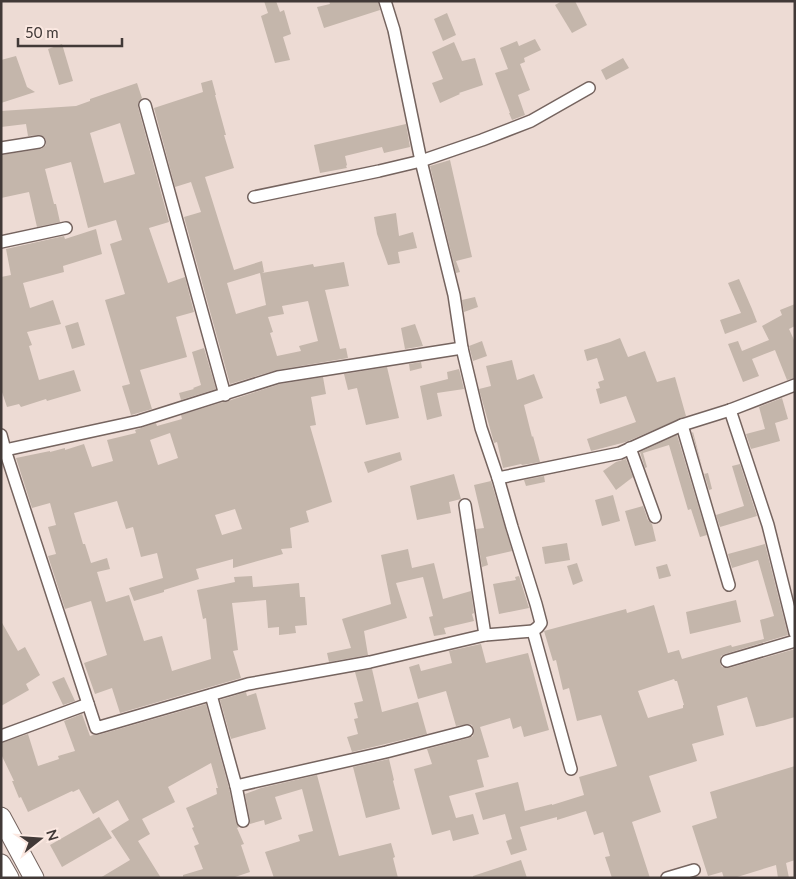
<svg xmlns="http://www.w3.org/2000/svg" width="796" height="879" viewBox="0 0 796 879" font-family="Lato,sans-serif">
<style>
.building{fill:#c4b6ab;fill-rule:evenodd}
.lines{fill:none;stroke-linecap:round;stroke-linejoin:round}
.minor-casing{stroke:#75645f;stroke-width:14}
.trunk-casing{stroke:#75645f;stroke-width:21}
.minor{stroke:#fff;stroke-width:11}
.trunk{stroke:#fff;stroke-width:19}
</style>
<rect width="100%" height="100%" fill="#eddbd4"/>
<g class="building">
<path d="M264,1H276L280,12L284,10L291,34L283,37L290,60L275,63L261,16L268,13Z"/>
<path d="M329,1H378L380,10L324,28L317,7L330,4Z"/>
<path d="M562,1H575L587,25L572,33L555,5Z"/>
<path d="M447,13L456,35L443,41L434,19Z"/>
<path d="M535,39L541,50L524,58L525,62L520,64L530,90L518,95L525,115L512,120L509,113H510L495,73L508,69L500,48L517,41L519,46Z"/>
<path d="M454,42L462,61L475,58L483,85L459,93L460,94L440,103L432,83L443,79L432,52Z"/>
<path d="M62,44L73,81L59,85L48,49Z"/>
<path d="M16,56L27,87L35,92L1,103V60Z"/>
<path d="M623,58L629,68L606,80L601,70Z"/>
<path d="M212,80L216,95H215L226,135H224L234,168L205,177L234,270L262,261L264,272L262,273L313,264L314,267L344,262L349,286L325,290L340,349L346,348L348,358L277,370L230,384L184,217L201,212L191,182L175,187L154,108L203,92L201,83ZM260,273L266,305L236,314L227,283ZM308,301L318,341L299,346L301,351L277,356L270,333L273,332L268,317L284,314L282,306Z"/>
<path d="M137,83L142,98L138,103V107L169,222L149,228L168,283L185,277L194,312L176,317L187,357L140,370L152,409L131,415L122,386L130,384L105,300L125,294L110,244L122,240L116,220L88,228L71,162L45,169L54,204H56L60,222L37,227L29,192L1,198V155L41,149L46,145V141L45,138L41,135L28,136L26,124L1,127V111L76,106L90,101V99ZM120,123L135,174L104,183L90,133Z"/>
<path d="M406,124L410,147L384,153L382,147L345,156L347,165L346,166L347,168L320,173L314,145Z"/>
<path d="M450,160L472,257L456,261L460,272L456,273L430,166Z"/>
<path d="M396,213L399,236L413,232L417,248L398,252L400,263L388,265L377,234L374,217Z"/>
<path d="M96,229L102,254L63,266L64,272L23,283L30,308L53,300L61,324L27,332L32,345L29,346L39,380L74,370L81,391L47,401L46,399L21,407L19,404L7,407L1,389V277L11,275L6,249L64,236L65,239Z"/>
<path d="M739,279L752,309L757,322L725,334L720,320L741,313L728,283Z"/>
<path d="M475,297L478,307L464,312L462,300Z"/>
<path d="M795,304V326L789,329L795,342V378L787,380L775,350L752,359L759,376L743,382L728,344L738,341L742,351L769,340L762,326L782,315L780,310Z"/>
<path d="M78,322L85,345L72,349L65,326Z"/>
<path d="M415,324L423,346L405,349L401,328Z"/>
<path d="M620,338L628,357L645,351L657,382L675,377L686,416L626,442L591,451L587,439L636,422L626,396L600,404L596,389L600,388L598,382L604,380L597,358L587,361L584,350L610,342Z"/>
<path d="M482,341L487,356L473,361L469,346Z"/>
<path d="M204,348L216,389L181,400L179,393L194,389L193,388L201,385L192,352Z"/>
<path d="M512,360L517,380L534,374L543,398L524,405L532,437L533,436L540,462L522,465L521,464L503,468L497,442L494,443L479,389L491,386L486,366Z"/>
<path d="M421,362L422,368L410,371L409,364Z"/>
<path d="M387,367L399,418L366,425L357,388L348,390L344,374Z"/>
<path d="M459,369L464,389L437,393L442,416L427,420L420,386L448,379L447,372Z"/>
<path d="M323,377L326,394L311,397L316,425L310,426L332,502L306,511L309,522L290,528L292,548L281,549L283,554L233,568V559L196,569L199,579L164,590V592L134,601L129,588L163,578L157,553L141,557L133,527L126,529L117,501L74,513L83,544H85L91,563L107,558L110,569L97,572L106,602L129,595L144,641L162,636L172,671L211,659L206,618L203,619L197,590L235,582L234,577L252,576L253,587L299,583L300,597H305L307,625L295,626L296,633L279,635V627L268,628L266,600L232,603L238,650L233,651L241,678L120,713L112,688L95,694L84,663L107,655L91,601L65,609L48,556L56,554L48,527L56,525L50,503L32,508L16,458L50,451V452L65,448V450L84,444L92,467L113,461L107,440L136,433L135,430L156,423L157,426L182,419L181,415L223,402H227L231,400L280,384ZM170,433L178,458L158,465L150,440ZM235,509L242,529L222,535L215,515Z"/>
<path d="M782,398L788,419L775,423L780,441L751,449L746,434L765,429L759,407Z"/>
<path d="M693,432L704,474L708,473L712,489L709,490L692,433Z"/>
<path d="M677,435L707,535L700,537L691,509L688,510L669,445L643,453L647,467L645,468L640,452Z"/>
<path d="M400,452L402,460L368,473L364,462Z"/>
<path d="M626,459L633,477L616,490L603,471L616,462Z"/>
<path d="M740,464L757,516L720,527L716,515L744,506L732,466Z"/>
<path d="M454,474L461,499L449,502L451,513L417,520L410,486Z"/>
<path d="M544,476L545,482L526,486L524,480Z"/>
<path d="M491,481L512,551L486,557L488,565L482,567L476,529L484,528L474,485Z"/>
<path d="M613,495L620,521L602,526L595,500Z"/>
<path d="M643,506L648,520L652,524L656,541L635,546L625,511Z"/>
<path d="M567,543L570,560L545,564L542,547Z"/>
<path d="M765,544L788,635L725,654L721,656L720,663L722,667L729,668L795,649V717L763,726H762L756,727L747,697L717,706L724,735L692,744L697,761L649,776L661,812L632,822L650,878H612L605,857L610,856L603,832L594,835L586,811L557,820V817L520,827L527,850L511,855L506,841L512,839L505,814L483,820L475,793L518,782L525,811L552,804V805L584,795L579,777L617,766L601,715L577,721L569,688L563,690L556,660L553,661L544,631L626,609L627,613L654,605L668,653L679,650L682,659L731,645L732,647L764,639L760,620L774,616L758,560L732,568L728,554ZM674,679L675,681H677L684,705H683V708L648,718L638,691Z"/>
<path d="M408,549L412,568L434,563L443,599L471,591L474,613L472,614L474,621L444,628L446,634L434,636L429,617L433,616L423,577L396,583L407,618L364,631L368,655L329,662L327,653L351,648L342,619L391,604L381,555Z"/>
<path d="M577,563L583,581L573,585L567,566Z"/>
<path d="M667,564L671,576L659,579L656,567Z"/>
<path d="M519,576L529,608L499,614L493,584L516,580L515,577Z"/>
<path d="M736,600L741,622L690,634L686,612Z"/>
<path d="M1,621L18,651L25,647L40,675L26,684L29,690L1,706Z"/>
<path d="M481,644L486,663L528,653L549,730L524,737L521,726L513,729L510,718L480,727L489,757L477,760L484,787L449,796L456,818L473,814L479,834L453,841L450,830L432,835L414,769L432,764L427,749L469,738L473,736L474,730L472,725L469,724L456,726L446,691L418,699L409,667L419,664L421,671L452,663L449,651Z"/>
<path d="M372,669L382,712L418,702L427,734L352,752L347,737L358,734L354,719L358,718L354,703L363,701L355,672Z"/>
<path d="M64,677L75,701L63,705L52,682Z"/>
<path d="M246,692L247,696L256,693L266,729L231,739L220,700Z"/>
<path d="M206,704L229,788L236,822L239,827L237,828L244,844L241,845L250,872L232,878H183V875L203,869L194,846L199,844L192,828L194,827L186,808L217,794L216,788H218L211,763L168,787L175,802L142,819L150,834L138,841L161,878H100L130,860L111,831L129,820L118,800L93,814L79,789L73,792L72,791L28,812L21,797L19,798L12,781H14L1,754V743L28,734L38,766L59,759L58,756L75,751L64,721L82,714L90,736L93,735H98Z"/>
<path d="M389,759L394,780L393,781L400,809L366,818L353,767Z"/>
<path d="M795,766V860L786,863L789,878H778L776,865L734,878H724L722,872L708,876L692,826L717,818L710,792Z"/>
<path d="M317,775L339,856L391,843L395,857L393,858L398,878H274L265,852L300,841L298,835L313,831L302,789L275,797L282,819L265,825L264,820L250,824V820L245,794L261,788Z"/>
<path d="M99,817L112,838L62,867L50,845Z"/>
<path d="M521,860L527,878H473V876Z"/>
</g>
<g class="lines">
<defs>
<g id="minor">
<path d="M385,1L394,30L421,161L454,295L462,348L481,428L498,478L512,527L536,604L541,623L538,627L533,631L571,769"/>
<path d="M145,105L225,395"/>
<path d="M1,148L39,142"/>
<path d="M254,197L379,171L421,161L482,140L531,121L589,88"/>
<path d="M1,242L66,228"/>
<path d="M730,410L768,525L795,633"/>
<path d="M682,425L729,585"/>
<path d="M1,435L5,450L96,728L248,684L370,662L485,635L533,631"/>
<path d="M630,448L655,517"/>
<path d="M1,451L139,421L278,377L462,348"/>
<path d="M498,478L620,453L682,425L730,410L795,385"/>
<path d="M465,505L485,635"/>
<path d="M727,661L795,641"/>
<path d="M211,695L236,786L243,821"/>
<path d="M1,736L88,704"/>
<path d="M236,786L386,752L467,731"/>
<path d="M667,878L694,870"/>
</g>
<g id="trunk">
<path d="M1,817L34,878"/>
<path d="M1,864L9,878"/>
</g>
</defs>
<use href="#minor" class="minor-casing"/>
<use href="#trunk" class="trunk-casing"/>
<use href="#minor" class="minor"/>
<use href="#trunk" class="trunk"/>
</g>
<rect width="796" height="879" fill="none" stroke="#413937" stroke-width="5"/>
<g transform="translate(40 839) rotate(73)" stroke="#fbe8e1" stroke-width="4" paint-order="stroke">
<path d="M0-4L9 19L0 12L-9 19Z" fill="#413937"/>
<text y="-8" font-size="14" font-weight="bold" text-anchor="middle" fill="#413937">N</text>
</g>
<path d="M18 38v8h104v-8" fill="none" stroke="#413937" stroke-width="2.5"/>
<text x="25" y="38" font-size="15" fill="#413937" stroke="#fbe8e1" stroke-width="4" paint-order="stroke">50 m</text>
</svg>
